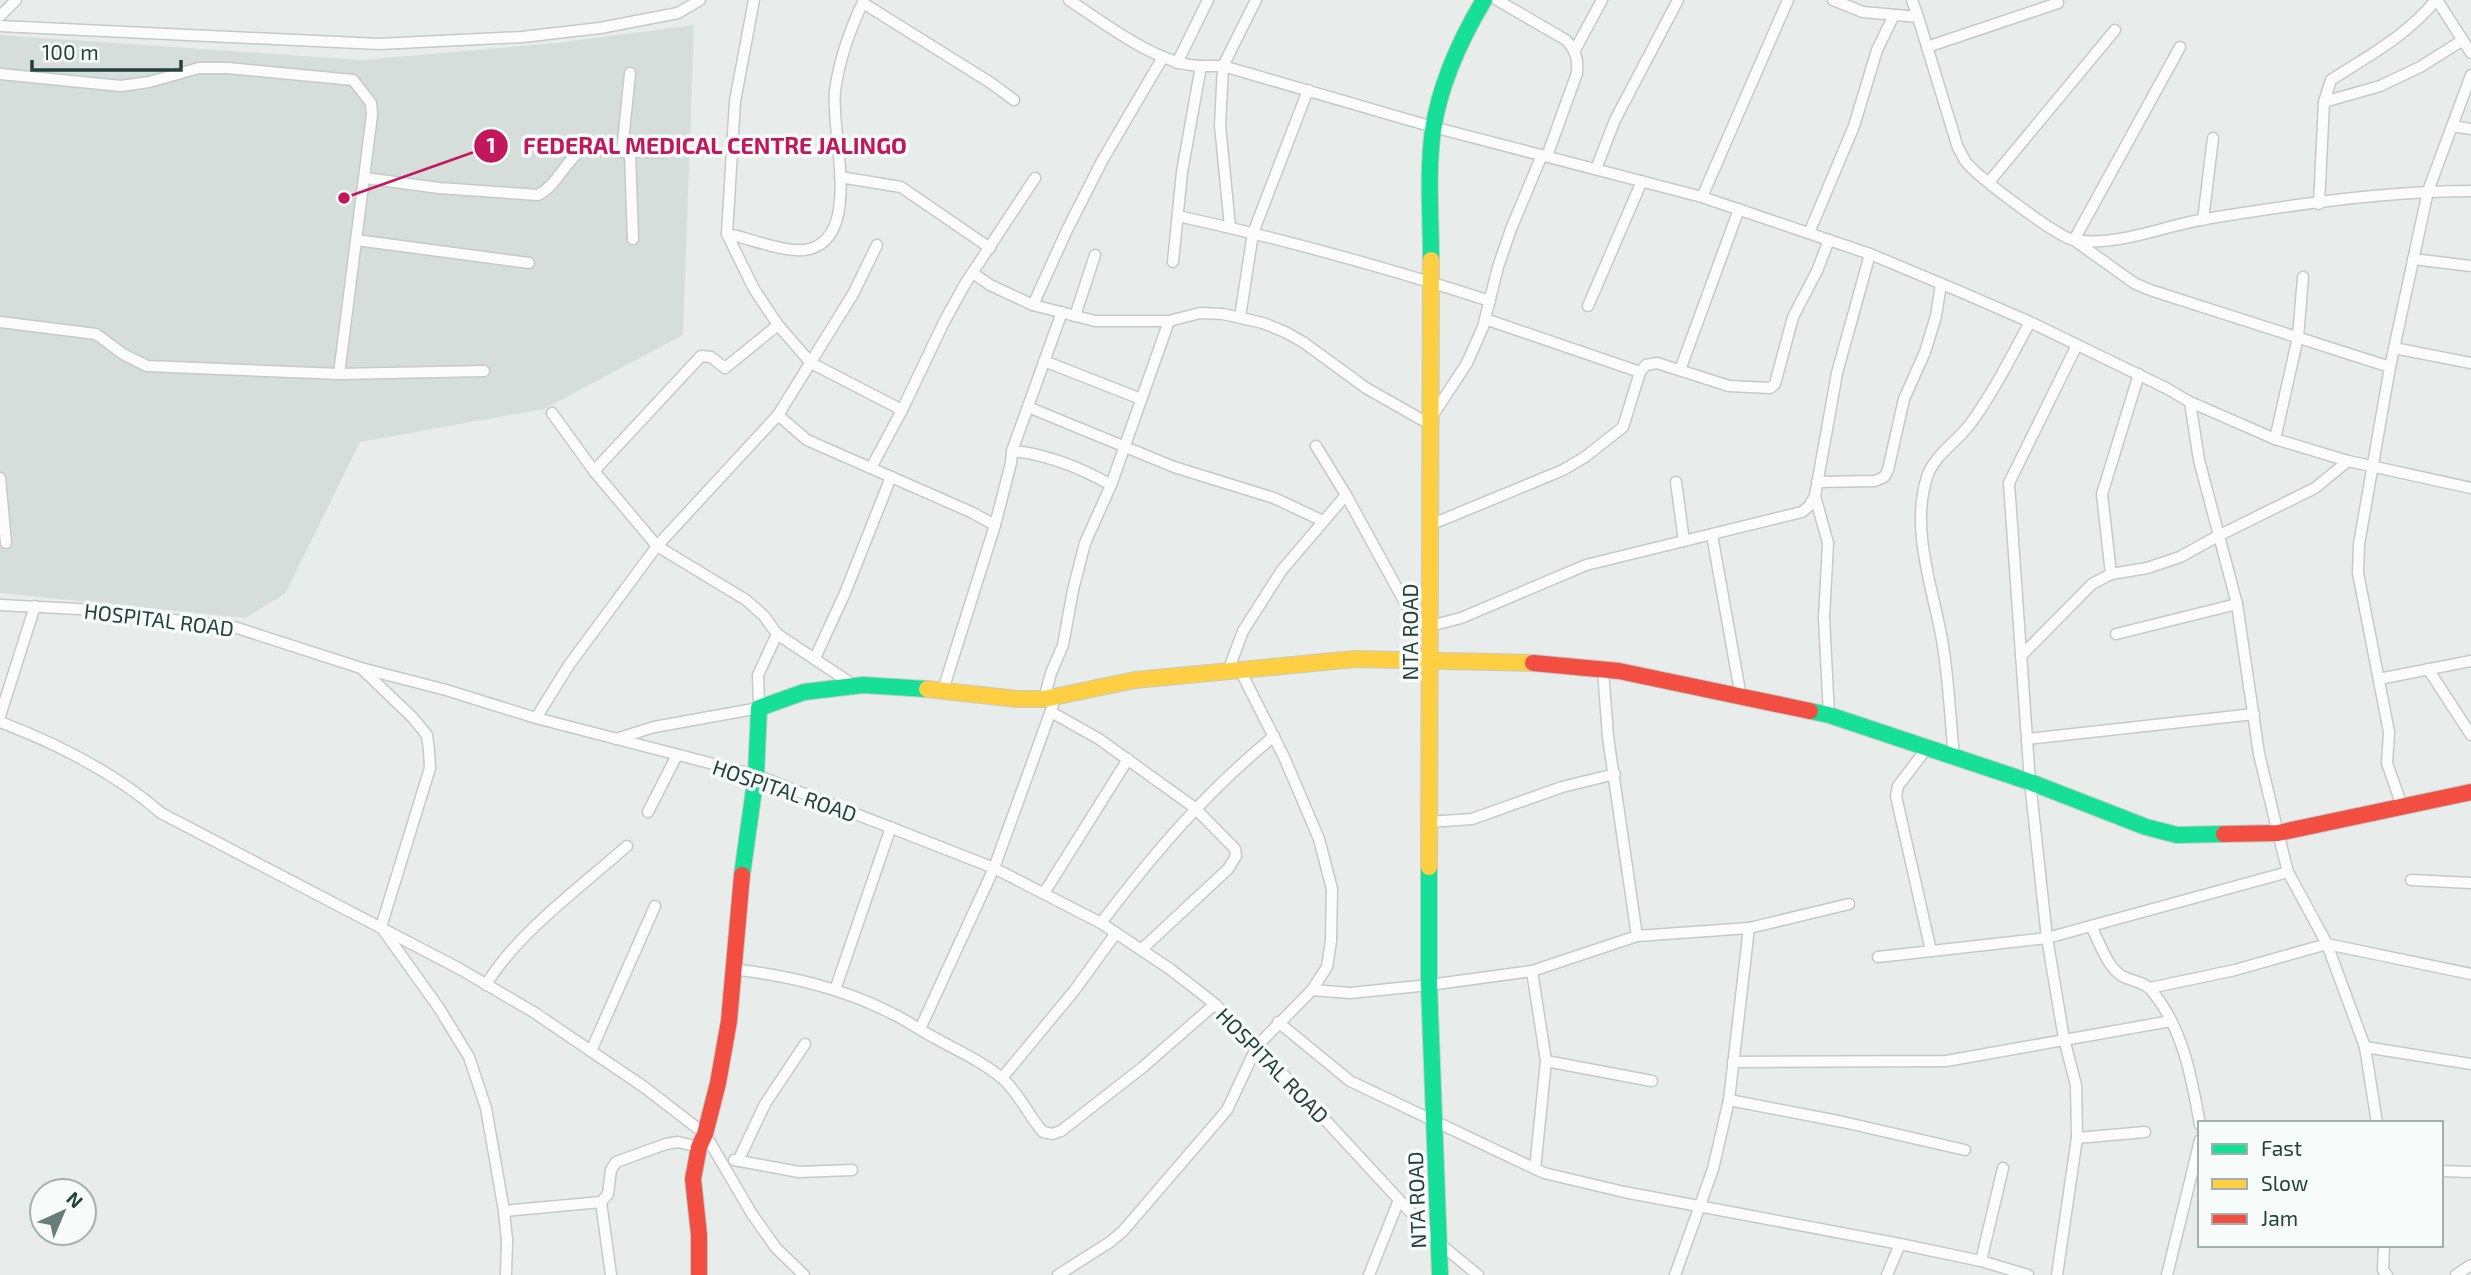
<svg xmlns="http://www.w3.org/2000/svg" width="2471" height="1275" viewBox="0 0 2471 1275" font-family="'Exo 2',sans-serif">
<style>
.built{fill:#d6dedb}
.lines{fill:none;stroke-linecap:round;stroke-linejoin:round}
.street-casing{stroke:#c5cac8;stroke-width:13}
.fast-casing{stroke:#c3cbc8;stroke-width:18}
.slow-casing{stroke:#c3cbc8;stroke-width:18}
.jam-casing{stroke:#c3cbc8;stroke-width:18}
.street{stroke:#fcfcfc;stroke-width:10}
.fast{stroke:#16e098;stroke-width:16}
.slow{stroke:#ffcf43;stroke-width:16}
.jam{stroke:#f24e42;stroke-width:16}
.labels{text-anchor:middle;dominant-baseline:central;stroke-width:7;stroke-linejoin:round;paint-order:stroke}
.street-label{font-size:21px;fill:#24423a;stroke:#f7fbf9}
.leader{fill:none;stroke:#c2185b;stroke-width:2.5}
.callout-dot{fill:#c2185b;stroke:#f7fbf9;stroke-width:2.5}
.mark-label{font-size:21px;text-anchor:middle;font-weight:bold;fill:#fff}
.callout-label{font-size:23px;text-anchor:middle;font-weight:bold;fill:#c2185b;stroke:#f7fbf9;stroke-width:7;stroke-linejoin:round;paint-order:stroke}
</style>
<rect width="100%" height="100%" fill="#e8edeb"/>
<path class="built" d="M694,25L683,335L544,409L360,442L285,594L245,618L0,593V35L363,60L556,43Z"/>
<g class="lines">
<defs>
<g id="street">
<path d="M754,0L735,101L727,234L754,289L778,325L811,363L902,410"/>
<path d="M1069,0C1101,21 1147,56 1185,64C1197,67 1211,66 1223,66L1433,127L1702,197L1870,254L1961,292L2030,322L2166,388L2190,402L2275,439L2348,461L2471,488"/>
<path d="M1497,0L1566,40C1576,51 1578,58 1577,73L1547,156"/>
<path d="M1833,0L1863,12L1918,17L1958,148C1961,152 1963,158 1966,162C1978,177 2057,237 2074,240C2117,247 2163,226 2205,219C2292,205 2383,191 2471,191"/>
<path d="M1912,0L1918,17"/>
<path d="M2437,0L2471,53"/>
<path d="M863,3L991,83L1014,100"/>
<path d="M0,16L16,0"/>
<path d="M0,26L379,44L522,37L600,28L678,13L700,0"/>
<path d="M1927,47L2058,3"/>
<path d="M2180,47L2074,240L2134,283L2150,290L2390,367"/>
<path d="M1575,50L1602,0"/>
<path d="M1163,57L1102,161L1067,230L1033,305L1095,321H1169L1200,313L1223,314L1263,323L1285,332L1303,342L1366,388L1431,425"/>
<path d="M1177,63L1208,0"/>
<path d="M0,74L121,86L149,82L199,68H228L353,80L371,103L372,115L339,374"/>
<path d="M2324,102L2380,86L2420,67L2463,40"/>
<path d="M2452,126L2471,129"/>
<path d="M622,152L630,73"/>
<path d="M630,153L633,239"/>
<path d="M1596,169L1615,120L1678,0"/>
<path d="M840,177L901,187L990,248"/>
<path d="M365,178L439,188L538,195C558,185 565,160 584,148L622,152H666"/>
<path d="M1989,182L2115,30"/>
<path d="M1702,197L1788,0"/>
<path d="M2319,204L2324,102L2331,80C2371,54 2405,37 2436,0"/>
<path d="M1178,216C1283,239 1388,268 1490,301"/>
<path d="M2203,220L2213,138"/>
<path d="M1230,227L1220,125L1223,66L1256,0"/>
<path d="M1809,233L1854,126L1877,50L1894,15"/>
<path d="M727,234C750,238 789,255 810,249C863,234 830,130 835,91C839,61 851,27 864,0"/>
<path d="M356,240L529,263"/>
<path d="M2413,259L2471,266"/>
<path d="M1173,262L1182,172L1201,66"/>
<path d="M973,273L990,285L1033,305"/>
<path d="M1588,306L1642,181"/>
<path d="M1075,316L1095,255"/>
<path d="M1240,317L1253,233L1308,90"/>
<path d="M1485,319L1640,372"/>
<path d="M0,322L96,334L123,354L147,366L339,374L484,371"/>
<path d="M2394,348L2471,363"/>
<path d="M1044,361L1141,399"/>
<path d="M1680,370L1739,209"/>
<path d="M2190,402L2199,460L2237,604L2259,754L2278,833L2288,872L2327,944L2471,974"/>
<path d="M1028,407L1174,467L1274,498L1323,521"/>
<path d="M552,413L594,471L657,546L746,600L764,616L777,634L855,686"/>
<path d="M778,415L807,440L971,512L995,525"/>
<path d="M1431,418L1467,363L1483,327L1498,267L1511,229L1542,155"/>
<path d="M2275,439L2298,337L2303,277"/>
<path d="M1316,446L1346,495L1409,610L1419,621L1430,626L1461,618L1586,565L1802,512L1809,506L1815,496L1837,373L1870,254"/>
<path d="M1012,451C1046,454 1081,468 1111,485"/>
<path d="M871,468L902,410L944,322L965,284L1035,178"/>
<path d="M594,471L701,356L711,357L725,368L778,325"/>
<path d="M0,478L6,543"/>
<path d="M1676,482L1684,541"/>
<path d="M1817,482L1875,481L1884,477L1888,470L1904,399L1925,352L1936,316L1941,284"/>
<path d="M1815,496L1828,543L1824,618L1829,715"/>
<path d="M1430,525L1563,470L1585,457L1623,427L1640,372L1646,365L1657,363L1729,386L1770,388L1775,384L1793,317L1817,271L1829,240"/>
<path d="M1712,535L1741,697"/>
<path d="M2111,574L2102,494L2139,374"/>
<path d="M0,605L79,609L234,627L361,668L446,690L536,718L756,775L994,868L1101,923L1170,969L1215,1004L1257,1046L1439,1243L1478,1275"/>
<path d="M2116,634L2237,604"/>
<path d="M2021,656L2092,584L2111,574L2147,568L2180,557L2218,536L2315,488L2348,461"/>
<path d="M815,658L845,593L891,477"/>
<path d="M2428,669L2471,735"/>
<path d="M1603,670L1608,737L1637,936"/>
<path d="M364,671L412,717L427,735L429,750L430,768L381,927L439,1008L469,1057L486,1108L504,1211L507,1240L506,1275"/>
<path d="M1228,671L1243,631L1282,570L1346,495"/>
<path d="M2379,679L2471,661"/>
<path d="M943,690L995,525L1011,463L1012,451L1062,312"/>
<path d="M1044,699L1051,673L1063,645L1073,590L1085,543L1111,485L1169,321"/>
<path d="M1051,712L1099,739L1195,808L1235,849L1236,856L1228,869L1141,950"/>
<path d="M0,716L35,606"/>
<path d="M536,718L569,665L657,546L778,415L853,294L877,245"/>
<path d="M0,722C58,744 114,772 161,813L460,969L535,1013L644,1087L705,1134L752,1214L776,1248L804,1275"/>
<path d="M616,739L654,727L759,708L758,675L777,634"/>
<path d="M2027,739L2254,714"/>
<path d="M1927,748L1898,786L1896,796L1931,951"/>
<path d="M1954,757C1950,718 1949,679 1942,640C1933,588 1910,530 1927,477C1934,455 1958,441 1971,423C1994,391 2011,357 2030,322"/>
<path d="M2402,806L2387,763L2389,732L2358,573L2359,544L2390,367L2428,191L2471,75"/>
<path d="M648,812L677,755"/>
<path d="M1429,822L1472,819L1562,787L1615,774"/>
<path d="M2411,880L2471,883"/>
<path d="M1044,893L1128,759"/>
<path d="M1101,923C1154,853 1205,793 1274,736"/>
<path d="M2091,926C2099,941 2107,967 2122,976C2131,981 2145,982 2151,990C2183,1027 2192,1079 2200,1125"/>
<path d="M1878,957L2047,938L2288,872"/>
<path d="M733,969C789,976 843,988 893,1014C908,1021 921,1031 935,1038C958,1051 984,1062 1004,1080C1021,1096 1028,1115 1043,1132L1052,1134L1061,1131L1143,1067L1215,1004"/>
<path d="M1532,971L1546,1061L1535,1169"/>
<path d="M486,985C516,934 583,885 627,846"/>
<path d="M2150,988L2235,970L2327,944L2365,1047L2377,1123"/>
<path d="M835,990L891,827"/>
<path d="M1312,990L1350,993L1429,985L1532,971L1637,936L1749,928L1849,904"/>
<path d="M1278,1022L1350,1081L1544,1173L1624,1192L1900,1244L1981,1261L2028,1275"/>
<path d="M920,1029L994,868L1053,705"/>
<path d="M2365,1047L2471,1064"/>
<path d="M591,1051L655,906"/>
<path d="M1546,1061L1652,1081"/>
<path d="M1733,1062L1946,1061L2171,1021"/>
<path d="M1002,1078L1074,991L1116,933"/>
<path d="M1729,1100L1843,1122L1965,1150"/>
<path d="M2077,1138L2145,1132"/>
<path d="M734,1160L799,1172L852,1170"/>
<path d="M738,1161L765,1104L805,1044"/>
<path d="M2441,1171L2471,1172"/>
<path d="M601,1202L611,1275"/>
<path d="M504,1211L601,1202L608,1194L611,1170L616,1162L666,1144L678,1142L699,1147"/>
<path d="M2384,1245L2383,1270L2387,1275"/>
<path d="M1981,1261L2003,1168"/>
<path d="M1058,1275L1110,1242L1123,1231L1227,1110L1257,1046L1312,990L1327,967L1331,941L1332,889L1319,839L1284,757L1240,670"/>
<path d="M1369,1275L1399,1200"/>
<path d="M1675,1275L1713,1169L1729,1100L1749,928"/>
<path d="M1887,1275L1900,1244"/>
<path d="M2057,1275L2077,1138L2076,1085L2064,1039L2047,938L2030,782L2009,483L2077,345"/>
<path d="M2167,1275L2200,1140"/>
<path d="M2456,1275L2471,1265"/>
</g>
<g id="fast">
<path d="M1431,260C1431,217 1427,172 1433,130C1440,84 1460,40 1484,0"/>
<path d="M1810,711L1829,715L2030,782L2146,827L2177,835L2224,834"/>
<path d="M1429,867V985L1440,1275"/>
<path d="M742,875L756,775L759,708L804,692L863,685L927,689"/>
</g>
<g id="slow">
<path d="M927,689L1017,699H1044L1135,680L1355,659L1533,663"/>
<path d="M1429,867L1431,260"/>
</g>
<g id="jam">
<path d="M1533,663L1619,671L1810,711"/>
<path d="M2224,834L2278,833L2471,792"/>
<path d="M699,1275V1235L693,1179L699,1147L705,1134L718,1083L729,1021L742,875"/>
</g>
</defs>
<use href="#street" class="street-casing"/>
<use href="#fast" class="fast-casing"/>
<use href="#slow" class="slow-casing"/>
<use href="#jam" class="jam-casing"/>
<use href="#street" class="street"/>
<use href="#fast" class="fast"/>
<use href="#slow" class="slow"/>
<use href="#jam" class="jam"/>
</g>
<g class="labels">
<g class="street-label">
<text transform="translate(159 619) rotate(7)">HOSPITAL ROAD</text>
<text transform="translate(1409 632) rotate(-90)">NTA ROAD</text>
<text transform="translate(785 790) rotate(19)">HOSPITAL ROAD</text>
<text transform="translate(1273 1065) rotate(46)">HOSPITAL ROAD</text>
<text transform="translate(1416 1200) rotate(-92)">NTA ROAD</text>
</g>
</g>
<path class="leader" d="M344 198L491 146"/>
<g class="callout-dot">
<circle cx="344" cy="198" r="7"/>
<circle cx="491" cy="146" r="18"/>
</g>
<g class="mark-label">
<text x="491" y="153">1</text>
</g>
<g class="callout-label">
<text x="715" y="154">FEDERAL MEDICAL CENTRE JALINGO</text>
</g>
<rect x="2198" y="1121" width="245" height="126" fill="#f7fbf9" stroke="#a3b1ad" stroke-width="2"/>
<rect x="2212" y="1144" width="35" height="10" fill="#16e098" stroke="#a3b1ad" stroke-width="2"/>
<text x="2261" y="1156" font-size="21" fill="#24423a">Fast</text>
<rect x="2212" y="1179" width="35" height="10" fill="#ffcf43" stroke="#a3b1ad" stroke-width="2"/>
<text x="2261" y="1191" font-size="21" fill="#24423a">Slow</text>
<rect x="2212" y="1214" width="35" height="10" fill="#f24e42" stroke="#a3b1ad" stroke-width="2"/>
<text x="2261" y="1226" font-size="21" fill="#24423a">Jam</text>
<g transform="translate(63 1212) rotate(44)"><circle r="33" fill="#f7fbf9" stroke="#a3b1ad" stroke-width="2"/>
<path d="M0-5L12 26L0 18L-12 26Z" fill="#697e78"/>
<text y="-10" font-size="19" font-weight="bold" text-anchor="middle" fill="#24423a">N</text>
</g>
<path d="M32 60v10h149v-10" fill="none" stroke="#24423a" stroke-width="3.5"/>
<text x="42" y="60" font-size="21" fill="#24423a" stroke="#f7fbf9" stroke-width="5" paint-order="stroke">100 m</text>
</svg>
